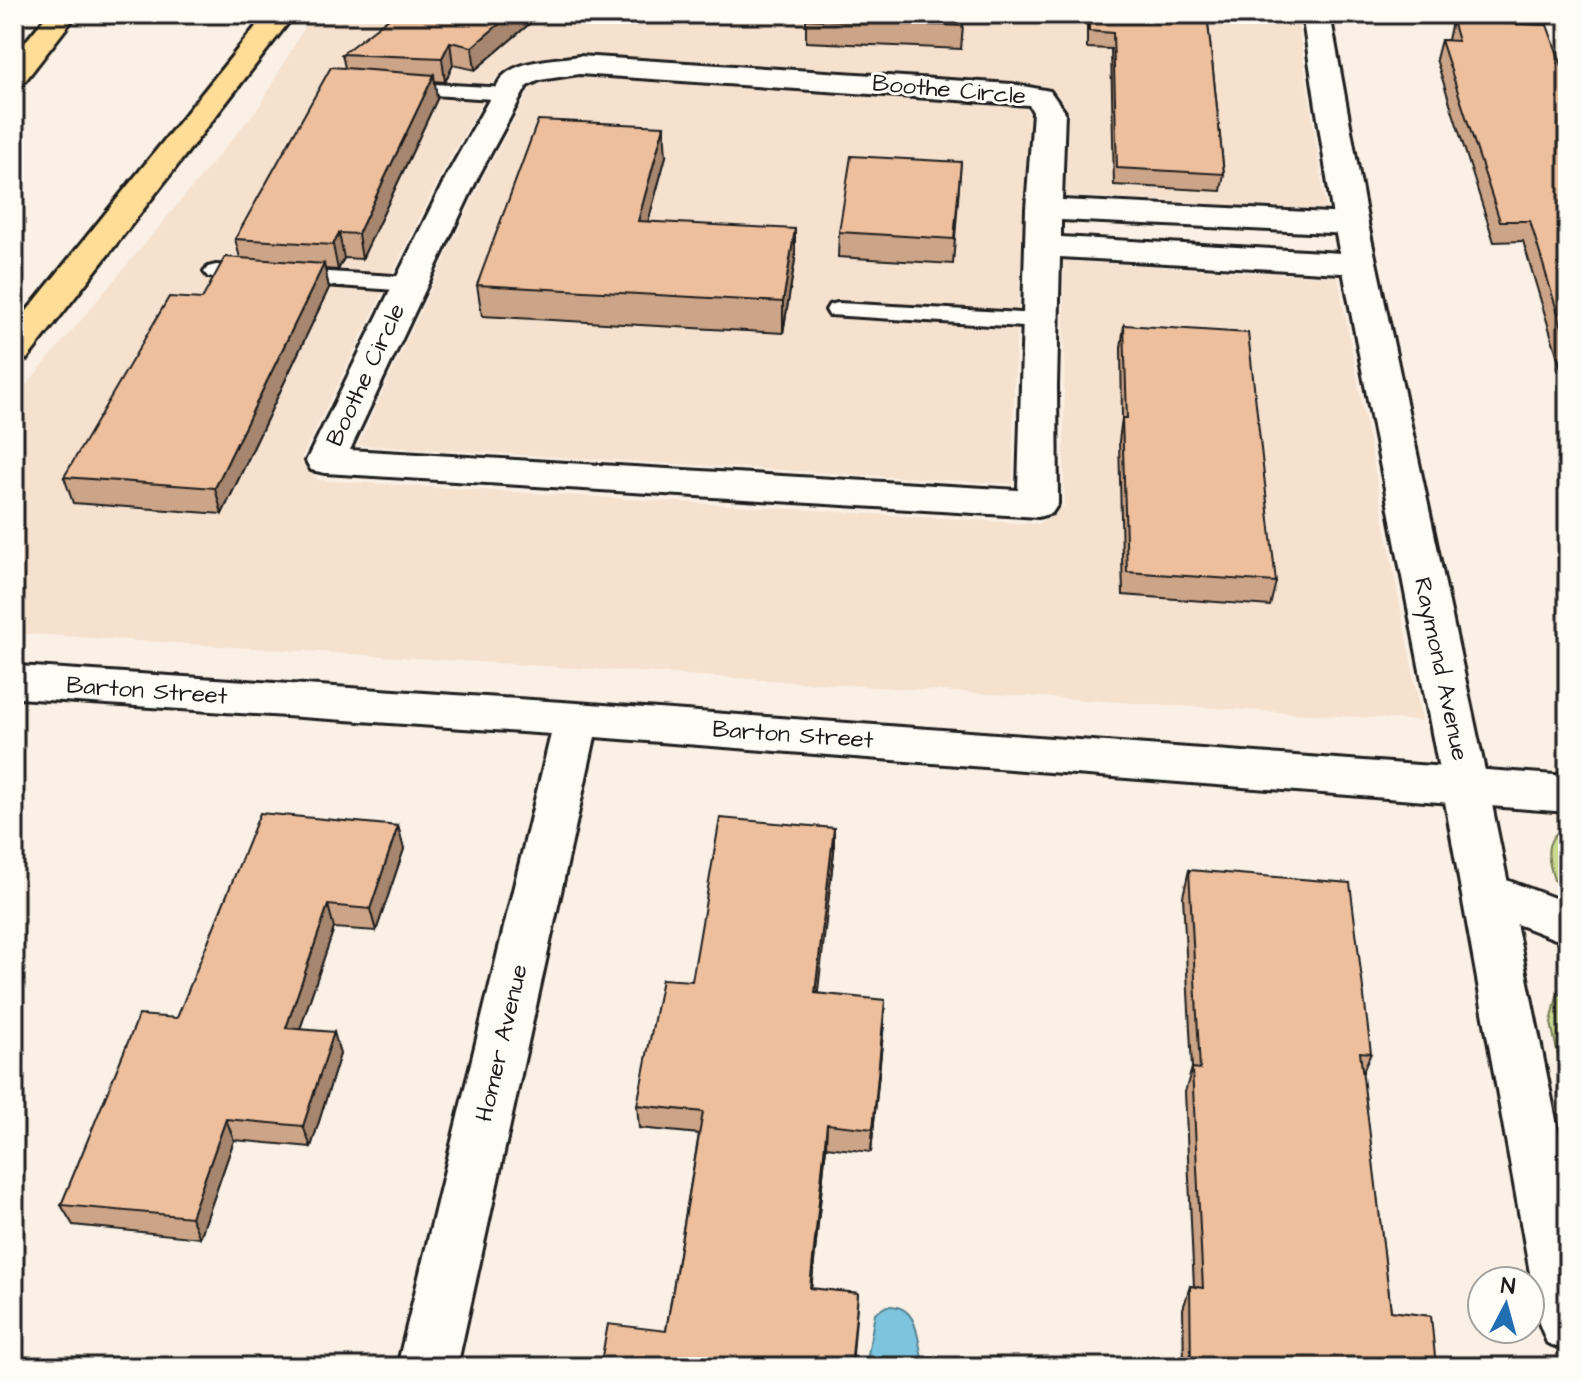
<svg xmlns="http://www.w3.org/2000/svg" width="1582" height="1381" viewBox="0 0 1582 1381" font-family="'Architects Daughter',sans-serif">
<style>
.built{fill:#f6e1cf}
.green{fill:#cada8f;stroke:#737b56;stroke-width:2}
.water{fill:#7dc5de;stroke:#568190;stroke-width:2}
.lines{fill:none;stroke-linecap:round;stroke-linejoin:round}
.service-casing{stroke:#1c1c1c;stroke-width:6}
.minor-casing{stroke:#1c1c1c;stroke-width:6}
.tertiary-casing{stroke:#1c1c1c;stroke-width:6}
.motorway-casing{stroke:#1c1c1c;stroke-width:6}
.service{fill:#fdfcf7;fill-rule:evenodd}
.minor{fill:#fdfcf7;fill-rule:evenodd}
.tertiary{fill:#fdfcf7;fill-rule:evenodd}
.motorway{fill:#ffdd96;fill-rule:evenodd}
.wall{fill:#cca487;stroke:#1c1c1c;stroke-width:2}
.shaded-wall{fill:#a6866e;stroke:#1c1c1c;stroke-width:2}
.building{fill:#edbf9d;stroke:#1c1c1c;stroke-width:2}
.labels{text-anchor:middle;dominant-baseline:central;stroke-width:6;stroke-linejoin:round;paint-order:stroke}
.street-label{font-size:24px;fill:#1c1c1c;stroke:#fdfcf7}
</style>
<rect width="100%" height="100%" fill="#faf0e5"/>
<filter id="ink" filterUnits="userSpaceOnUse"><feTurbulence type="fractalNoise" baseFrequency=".0125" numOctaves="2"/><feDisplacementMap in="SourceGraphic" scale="16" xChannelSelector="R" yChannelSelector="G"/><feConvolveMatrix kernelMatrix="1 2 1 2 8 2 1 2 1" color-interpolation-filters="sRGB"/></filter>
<g filter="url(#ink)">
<g class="built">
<path d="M312,14H1297L1326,210L1066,196L1069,113L1058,95L1044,87L1013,82L583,55L530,62L505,71L496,78L442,173L301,459L318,480L1038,524L1064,506V261L1338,277L1422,721L14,633V400L259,107Z"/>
<path d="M578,76L1024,107L1029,113L1014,384L1013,484L358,445L483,177L532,86Z"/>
</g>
<g class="green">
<path d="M1568,824V886L1554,880C1546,855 1543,839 1568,824Z"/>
<path d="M1568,990V1102L1551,1023L1557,996Z"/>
</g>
<path class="water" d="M887,1306C921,1304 917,1344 924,1367H866L875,1313Z"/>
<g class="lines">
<defs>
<g id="service">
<path d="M396,82L507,88L517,94L507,100L389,92L386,88L389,84Z"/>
<path d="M216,265L410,277L418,279L422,284L418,289L410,291L208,277L204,272L208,267Z"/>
<path d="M838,303L1040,314L1049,316L1052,321L1049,326L1040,328L829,315L826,310L829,305Z"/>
</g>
<g id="minor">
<path d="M579,56L1012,84L1050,91L1065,112L1062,200L1351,214L1363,217L1368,224L1363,231L1351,234L1061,220V237L1359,254L1371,257L1376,264L1371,271L1359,274L1060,257L1057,386L1058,504L1052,513L1038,517L325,473L311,470L306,461L447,175L500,80C515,59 556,60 579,56ZM579,74L1029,105L1033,112L1026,209L1018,490L350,450L479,175L527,86L540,80Z"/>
<path d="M18,666L577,703L1568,776V812L595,737L457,1367H397L551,734L18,698L14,697V667Z"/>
<path d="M1485,872L1568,903V944L1468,905L1461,891L1468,877Z"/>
</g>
<path id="tertiary" d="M1302,14H1330L1368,224L1488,785L1568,1179V1351L1547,1343L1539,1323L1442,785L1334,224Z"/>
<g id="motorway">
<path d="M48,14H77L25,81L14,84V56Z"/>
<path d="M266,14H295L27,359L14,362V327Z"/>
</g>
</defs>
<use href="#service" class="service-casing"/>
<use href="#minor" class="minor-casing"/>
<use href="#tertiary" class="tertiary-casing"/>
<use href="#motorway" class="motorway-casing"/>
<use href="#service" class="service"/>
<use href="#minor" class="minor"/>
<use href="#tertiary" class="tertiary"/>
<use href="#motorway" class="motorway"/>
</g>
<g class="wall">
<path d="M541,14L475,70L453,65L445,82L434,81L437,99L362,259L344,258L338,270L325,269L329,288L222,514L73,503L64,477L202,299L240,258L235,239L345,68L342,54Z"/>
<path d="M964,14L961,49L806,42V19Z"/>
<path d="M1087,14H1207L1224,174L1221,191L1114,185L1111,49L1087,48Z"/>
<path d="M1452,21L1568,82V392L1523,241L1494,242L1436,59L1441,40H1448Z"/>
<path d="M666,156L648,222L795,260L783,333L482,316L477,285Z"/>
<path d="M961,162L953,264L838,257L839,232Z"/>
<path d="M1124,325L1276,582L1270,606L1123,595L1119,441L1122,418L1121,348Z"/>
<path d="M1568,599V623L1564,608Z"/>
<path d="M398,826L404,849L376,931L334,928L300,1029L340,1054L311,1147L234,1140L200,1238L73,1225L61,1205Z"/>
<path d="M834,852L817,993L884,1023L871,1152L826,1147L811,1289L858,1293L852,1367H600L666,1331L699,1134L639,1128L637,1105Z"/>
<path d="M1189,870L1371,1053L1362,1074L1391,1311L1436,1367H1184L1183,1309L1190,1286L1194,1287L1185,1092L1192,1068L1183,896Z"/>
</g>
<g class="shaded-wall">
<path d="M511,14H541L475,70L472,47Z"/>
<path d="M450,42L453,65L445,82L442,58Z"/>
<path d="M434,75L437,99L362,259L358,234Z"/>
<path d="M664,126L666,156L640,252L638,221Z"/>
<path d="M795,229V260L783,333V302Z"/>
<path d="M339,233L344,258L338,270L333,245Z"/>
<path d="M324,264L329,288L222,514L215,488Z"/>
<path d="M398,826L404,849L376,931L370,909Z"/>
<path d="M834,828V852L815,1017V993Z"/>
<path d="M328,905L334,928L293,1050L286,1028Z"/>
<path d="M885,1000L884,1023L871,1152L873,1129Z"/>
<path d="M334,1032L340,1054L311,1147L303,1126Z"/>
<path d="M226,1119L234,1140L200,1238L191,1217Z"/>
<path d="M827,1124L826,1147L809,1310L810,1288Z"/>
</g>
<g class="building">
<path d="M394,14H511L472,47L450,42L442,58L342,54Z"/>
<path d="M807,14H964L963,26L806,19Z"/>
<path d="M1089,14H1207L1224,174L1117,168L1113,33L1089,31Z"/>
<path d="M1452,21L1547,25L1568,82V347L1530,221H1500L1441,40L1458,41Z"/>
<path d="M331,67L434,75L358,234L339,233L333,245L235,239Z"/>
<path d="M538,120L664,126L638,221L795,229L783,302L477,285Z"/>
<path d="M851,156L961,162L954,239L839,232Z"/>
<path d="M225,257L324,264L215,488L64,477L169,297L202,299Z"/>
<path d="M1124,325L1248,333L1276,582L1127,572L1122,418H1127Z"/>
<path d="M260,813L398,826L370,909L328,905L286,1028L334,1032L303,1126L226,1119L191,1217L61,1205L139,1015L177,1018Z"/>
<path d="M720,818L834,828L815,993L885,1000L873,1129L827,1124L810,1288L858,1293L851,1367H600L608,1324L666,1331L703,1112L637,1105L662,979L692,981Z"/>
<path d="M1189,870L1350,883L1371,1053L1360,1052L1391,1311L1431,1316L1436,1367H1191L1190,1286L1203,1288L1192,1068L1200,1069Z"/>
</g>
</g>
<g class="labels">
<g class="street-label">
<text transform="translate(949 90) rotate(5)">Boothe Circle</text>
<text transform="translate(366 375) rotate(-65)">Boothe Circle</text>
<text transform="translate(1441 669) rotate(78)">Raymond Avenue</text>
<text transform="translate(147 691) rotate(4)">Barton Street</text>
<text transform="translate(793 735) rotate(4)">Barton Street</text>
<text transform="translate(502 1043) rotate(-77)">Homer Avenue</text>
</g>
</g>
<rect width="1582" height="1381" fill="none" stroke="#fdfcf7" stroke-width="48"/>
<rect x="24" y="24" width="1534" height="1333" fill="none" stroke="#1c1c1c" stroke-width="3" filter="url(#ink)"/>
<g transform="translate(1506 1305) rotate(6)"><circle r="38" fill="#fdfcf7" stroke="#a3a29f" stroke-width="2"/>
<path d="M0-6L14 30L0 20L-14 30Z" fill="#1f6fb2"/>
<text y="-12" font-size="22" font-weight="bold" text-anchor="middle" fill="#1c1c1c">N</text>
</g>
</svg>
